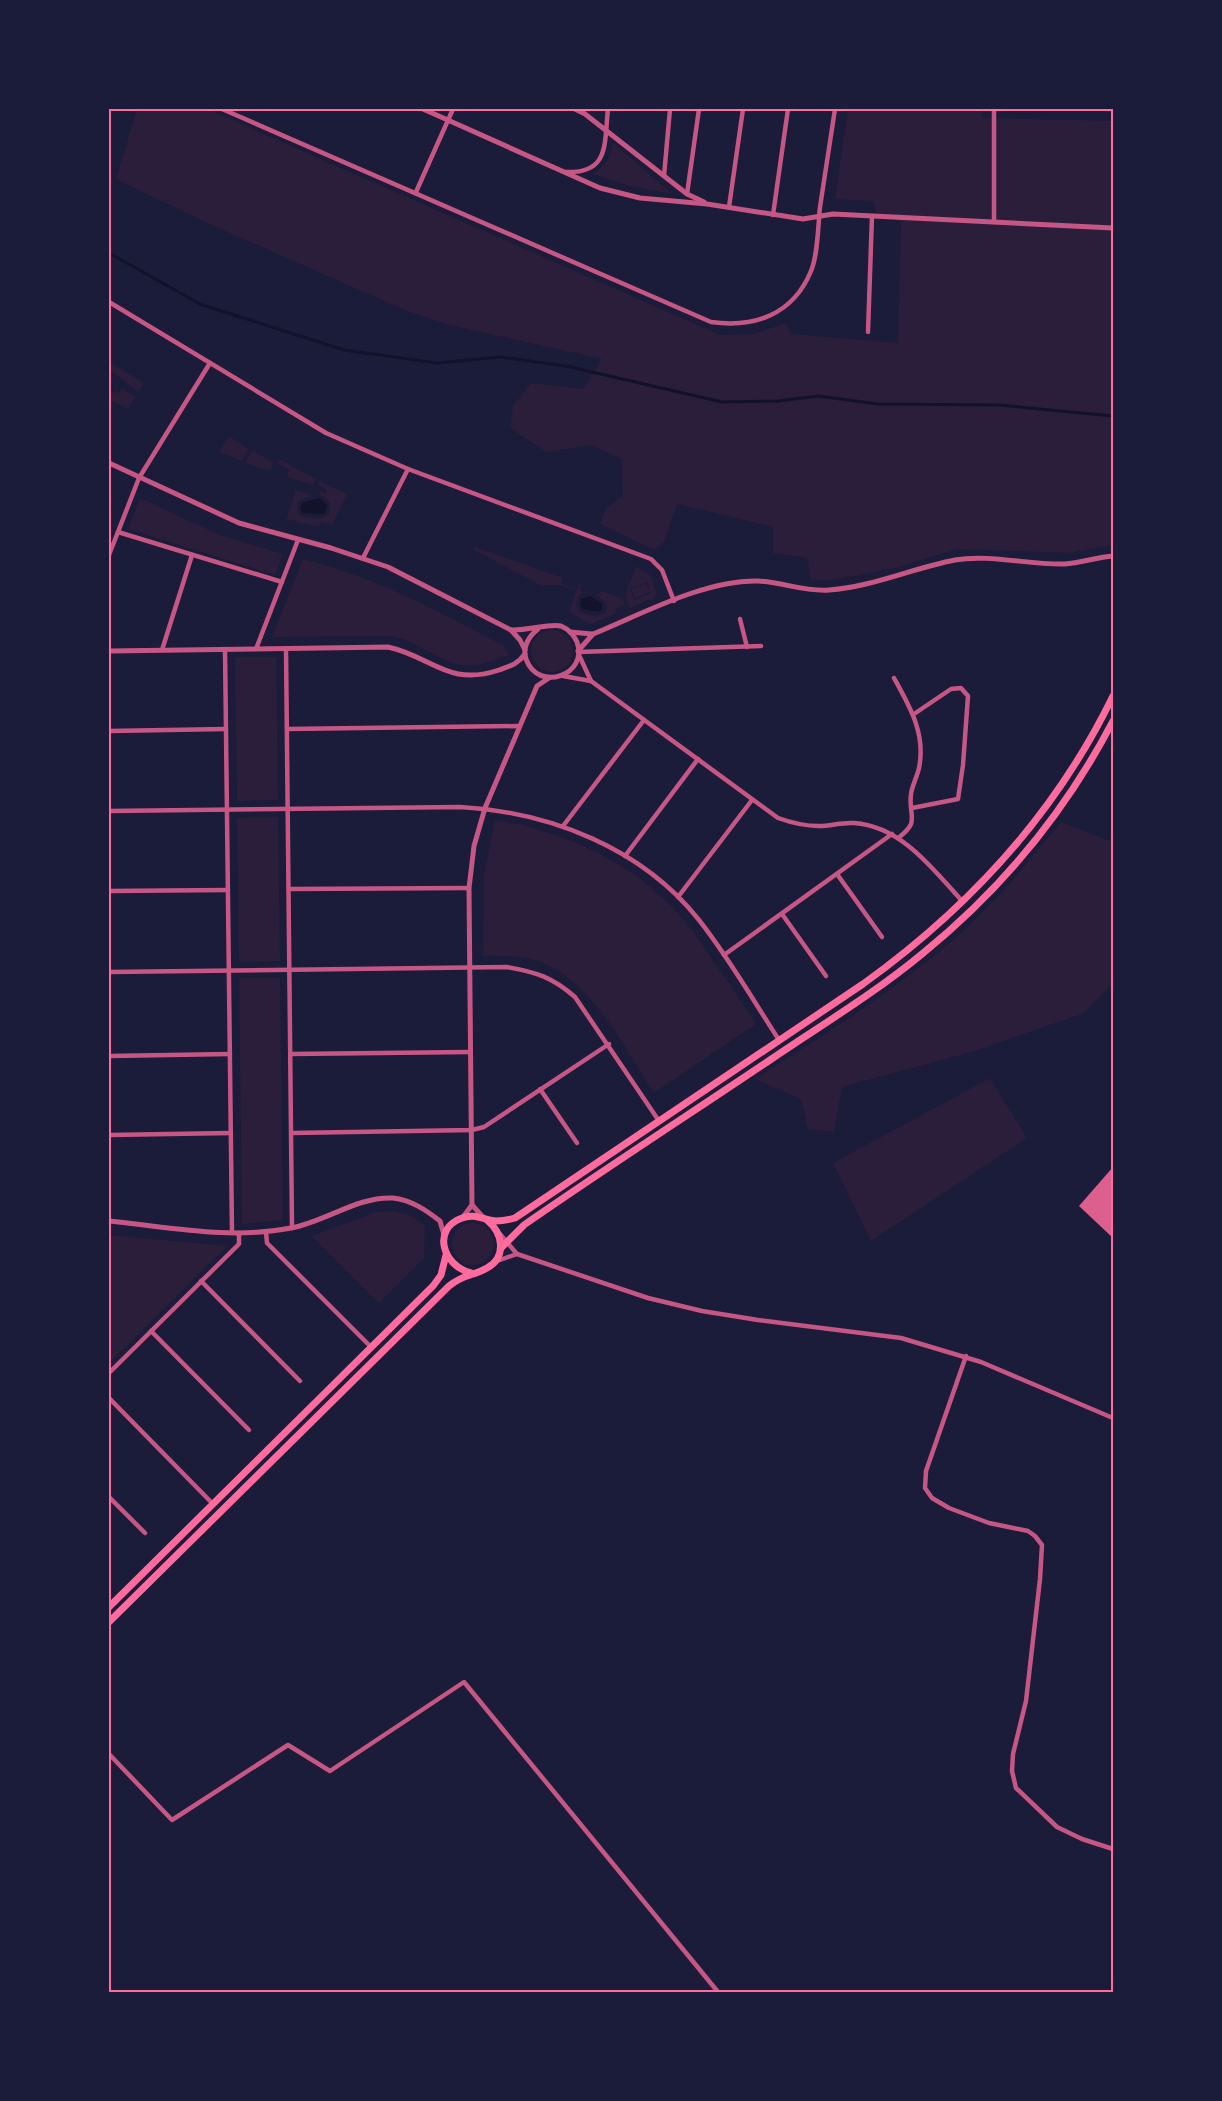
<svg xmlns="http://www.w3.org/2000/svg" width="1222" height="2101" viewBox="0 0 1222 2101" font-family="'Varela Round',sans-serif">
<style>
.green{fill:#2a1e3b;fill-rule:evenodd}
.water{fill:#12122b}
.lines{fill:none;stroke-linecap:round;stroke-linejoin:round}
.stream{stroke:#12122b;stroke-width:3}
.building{fill:#dd5f8e}
.minor{stroke:#c65784;stroke-width:4.5}
.tertiary{stroke:#c65784;stroke-width:5}
.primary{stroke:#ff6b9d;stroke-width:7}
.neatline{fill:none;stroke:#ff6b9d;stroke-width:2}
</style>
<rect width="100%" height="100%" fill="#1b1b3a"/>
<g class="green">
<path d="M137,109H207L720,335L754,334L786,323L791,334L898,343L901,222L876,213L873,201L835,199L848,109H981L982,118L1113,121V545L1069,553L957,549L895,568L832,580L811,581L807,558L773,553V527L677,504L664,542L654,550L600,524L605,510L623,495L622,459L591,445L546,452L510,428L513,406L531,383L583,389L602,359L449,325L407,311L205,222L116,179Z"/>
<path d="M613,143L671,193C644,190 620,184 594,174C605,165 611,158 613,143Z"/>
<path d="M109,362L144,383L138,392L109,369Z"/>
<path d="M122,388L135,397L128,409L109,400V391L113,393L115,390L119,393Z"/>
<path d="M229,436L249,449L242,461L219,452Z"/>
<path d="M252,450L274,463L270,471L245,463Z"/>
<path d="M279,459L316,479L313,485L287,477L289,470L277,463Z"/>
<path d="M320,481L347,494L332,525L321,522L319,527L286,519L295,492L293,489L315,496L302,499L298,502L297,511L302,517L321,518L329,514L330,503L322,495H319L321,492L326,494L327,490L318,485Z"/>
<path d="M140,498L220,535L283,554L275,575L128,529Z"/>
<path d="M473,546L563,578L561,583L574,588V589L559,585H540L472,549Z"/>
<path d="M303,559C375,577 438,611 504,646L509,655C498,658 487,664 475,665C445,669 421,642 392,636L272,637Z"/>
<path d="M636,566L650,575L657,594L653,598L630,608L625,596ZM647,582L651,593L634,600L630,588Z"/>
<path d="M579,583L581,584L579,589L583,591L575,603L580,612L596,617L604,613L607,608L605,602L593,593L598,595L600,591L622,598L625,605L615,609L616,614L590,624L569,612Z"/>
<path d="M646,583L650,592L635,598L631,589Z"/>
<circle cx="552" cy="651" r="21"/>
<path d="M235,657H276L278,800L237,801Z"/>
<path d="M278,817L280,961L239,962L237,818Z"/>
<path d="M495,820C571,832 644,868 692,930C714,961 735,993 756,1024L654,1093C625,1049 590,977 537,961C520,956 501,955 483,956L484,875Z"/>
<path d="M1061,822L1113,842V983L1082,1014L971,1052L842,1087L834,1132L808,1129L801,1099L755,1079C831,1030 909,982 975,920C1006,890 1033,856 1061,822Z"/>
<path d="M239,978H280L283,1220L242,1224Z"/>
<path d="M990,1078L1027,1138L871,1241L833,1163Z"/>
<path d="M391,1211L410,1215L425,1226L424,1258L379,1303L312,1236L373,1213Z"/>
<circle cx="473" cy="1244" r="21"/>
<path d="M109,1235L227,1246L109,1363Z"/>
</g>
<g class="water">
<path d="M320,498L327,505L325,514L302,513L300,507L303,502Z"/>
<path d="M590,596L602,604V609L599,612L583,609L580,606L581,599Z"/>
</g>
<g class="lines">
<path class="stream" d="M109,253L200,304L344,350L437,363L500,357L566,366L722,402L778,401L818,396L878,404L999,405L1113,416"/>
</g>
<path class="building" d="M1113,1167V1238L1079,1206Z"/>
<g class="lines">
<g class="minor">
<path d="M222,109L711,322C754,328 793,315 811,271C818,255 818,225 820,207C825,174 830,142 835,109"/>
<path d="M994,109V220"/>
<path d="M565,172C610,174 604,144 608,109"/>
<path d="M664,176L670,109"/>
<path d="M416,192L453,109"/>
<path d="M687,194L699,109"/>
<path d="M729,207L743,109"/>
<path d="M773,215L788,109"/>
<path d="M109,302L326,433L408,469L651,559L662,570L674,601"/>
<path d="M868,332L872,216"/>
<path d="M118,532L282,582"/>
<path d="M109,555L139,478L210,363"/>
<path d="M363,558L408,469"/>
<path d="M740,619L747,647"/>
<path d="M225,649L232,1233"/>
<path d="M256,649L298,540"/>
<path d="M286,649L292,1228"/>
<path d="M162,650L192,555"/>
<path d="M578,652L761,646"/>
<path d="M579,655L591,681L778,818C792,823 805,826 819,826C831,826 842,822 854,823C901,826 933,869 962,901"/>
<path d="M563,676L591,681"/>
<path d="M894,678C910,707 926,734 919,768C917,777 912,786 911,794C908,817 921,821 898,838"/>
<path d="M287,729L519,726"/>
<path d="M109,731L226,729"/>
<path d="M912,808L958,799L963,765L968,696L961,688L951,689L914,714"/>
<path d="M109,811L460,807C550,812 642,848 699,920C729,958 753,1000 779,1040"/>
<path d="M563,826L644,720"/>
<path d="M625,856L698,759"/>
<path d="M837,874L882,937"/>
<path d="M289,889L469,888"/>
<path d="M109,891L228,890"/>
<path d="M678,897L752,800"/>
<path d="M782,914L826,976"/>
<path d="M724,955L892,834"/>
<path d="M109,972L507,967C536,972 552,977 575,997L659,1121"/>
<path d="M291,1054L470,1052"/>
<path d="M109,1056L230,1054"/>
<path d="M540,1089L577,1143"/>
<path d="M292,1133L472,1130L484,1127L609,1044"/>
<path d="M109,1135L231,1133"/>
<path d="M266,1232L267,1243L371,1347"/>
<path d="M500,1234L517,1254L648,1298L702,1311L758,1320L901,1338L981,1362L1113,1418"/>
<path d="M497,1261L517,1254"/>
<path d="M201,1281L300,1381"/>
<path d="M151,1331L249,1430"/>
<path d="M966,1356L926,1471L925,1488L932,1498L949,1508L989,1523L1028,1531L1035,1536L1042,1545L1040,1579L1026,1701L1013,1754L1012,1771L1016,1788L1057,1827L1082,1839L1113,1849"/>
<path d="M109,1373L239,1244V1233"/>
<path d="M109,1398L213,1504"/>
<path d="M109,1497L145,1533"/>
<path d="M109,1754L172,1820L288,1745L330,1771L464,1682L718,1992"/>
</g>
<g class="tertiary">
<path d="M423,109L600,188L640,198L707,204L803,219L833,214L1113,228"/>
<path d="M575,109L585,114L687,194L704,202"/>
<path d="M109,463L239,523L331,548L388,567L511,630L520,640L525,650"/>
<path d="M511,630C527,631 550,623 561,626C568,629 574,635 577,642C589,675 538,693 526,659C522,647 529,636 538,629"/>
<path d="M570,632L592,634"/>
<path d="M109,651L388,647C433,657 448,687 499,670C510,666 518,664 525,654"/>
<path d="M578,651L593,634C642,614 704,580 758,581C782,582 805,592 829,590C872,587 913,568 955,560C989,554 1029,565 1065,564C1081,563 1097,557 1113,556"/>
<path d="M472,1205L483,1217"/>
<path d="M463,1217L472,1205L469,888L474,846L485,808L537,686L549,678"/>
<path d="M109,1221C169,1227 231,1240 291,1228C325,1222 358,1196 393,1198C411,1200 426,1210 440,1221L444,1235"/>
</g>
<g class="primary">
<path d="M501,1248L524,1225C606,1168 690,1114 773,1058C823,1024 875,993 922,954C1001,890 1066,811 1113,721"/>
<path d="M471,1273C443,1266 431,1229 462,1218C475,1213 483,1220 496,1221C502,1221 508,1220 515,1218L863,984C969,908 1056,813 1113,696"/>
<path d="M109,1607L433,1286L441,1275L446,1255"/>
<path d="M109,1622L449,1286C465,1273 472,1277 487,1268C507,1257 503,1233 487,1220"/>
</g>
</g>
<rect width="1222" height="2101" fill="none" stroke="#1b1b3a" stroke-width="220"/>
<rect x="110" y="110" width="1002" height="1881" class="neatline"/>
</svg>
